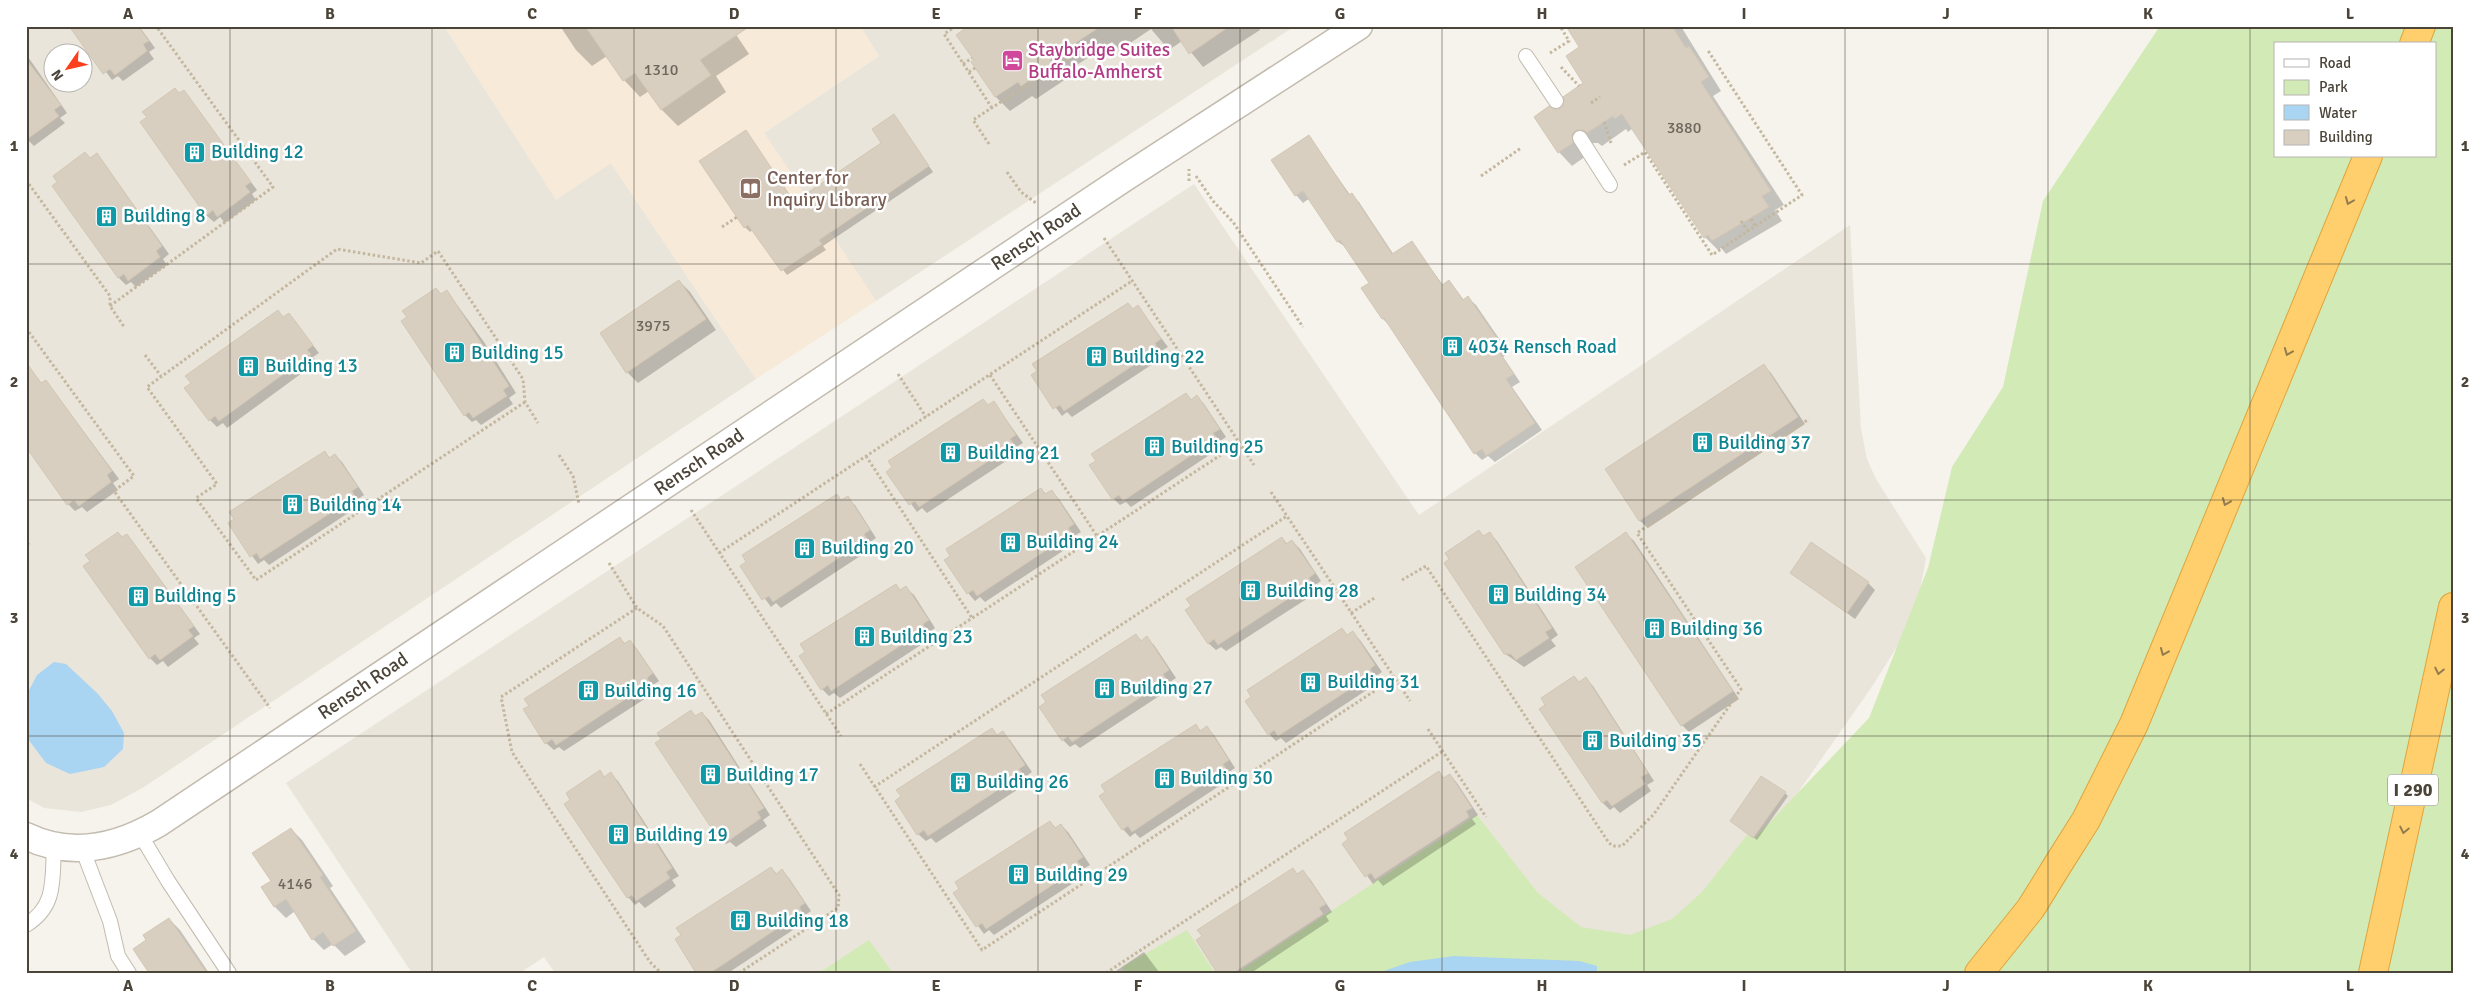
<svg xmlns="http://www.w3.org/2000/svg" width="2479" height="999" viewBox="0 0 2479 999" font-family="Signika,sans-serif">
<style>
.residential{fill:#eae5da;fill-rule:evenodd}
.commercial{fill:#f7ead8}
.green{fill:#d2eab5;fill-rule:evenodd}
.water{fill:#a9d4f2}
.shadow{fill:#0003}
.building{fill:#d8cfc1;stroke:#d3c7b4}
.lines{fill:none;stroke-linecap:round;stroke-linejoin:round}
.lane-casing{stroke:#c2bbae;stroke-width:16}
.street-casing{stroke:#c2bbae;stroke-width:29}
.highway-casing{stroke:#e0a43c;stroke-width:30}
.path{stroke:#c4b79f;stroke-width:3;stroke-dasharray:2.5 2.5;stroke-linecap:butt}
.lane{stroke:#fff;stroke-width:14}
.street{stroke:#fff;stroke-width:26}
.highway{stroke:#ffcf6e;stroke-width:28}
.oneway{stroke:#937c4e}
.grid{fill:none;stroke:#4b4439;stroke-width:1;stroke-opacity:0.55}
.labels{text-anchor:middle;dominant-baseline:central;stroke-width:5;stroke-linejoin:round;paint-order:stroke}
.number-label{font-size:16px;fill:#6e675b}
.shield{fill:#fff;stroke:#817c74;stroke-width:1}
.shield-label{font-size:18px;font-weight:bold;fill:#4b4439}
.hotel-label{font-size:19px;fill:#b23c85;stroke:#fff;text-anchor:start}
.culture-label{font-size:19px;fill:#0d838f;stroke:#fff;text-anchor:start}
.education-label{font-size:19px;fill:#785e54;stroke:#fff;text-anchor:start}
.street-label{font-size:19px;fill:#4b4439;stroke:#fff}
.neatline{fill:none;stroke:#4b4439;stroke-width:2}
.grid-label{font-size:16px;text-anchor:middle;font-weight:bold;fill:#4b4439}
</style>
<rect width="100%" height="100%" fill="#f6f3ec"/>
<g class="residential">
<path d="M26,26H444L556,199L611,163L756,379L144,787L111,805L81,812L44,808L26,798ZM52,52H82V82H52Z"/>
<path d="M860,26H1295L876,301L764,133L879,56Z"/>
<path d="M1194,184L1419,515L1850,225L1861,429L1867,459L1876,479L1926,558L1915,618L1871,688L1748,864L1636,973H555L544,957L520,973H412L286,783Z"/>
</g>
<path class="commercial" d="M444,26H860L879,56L764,133L876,301L756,379L611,163L556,200Z"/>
<g class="green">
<path d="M2160,26H2453V973H1237L1477,815L1538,893L1581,927L1630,935L1672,919L1702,892L1747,835L1754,839L1869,718L1928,568L1952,467L2003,387L2043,201ZM2275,44H2435V156H2275Z"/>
<path d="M1187,930L1215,973H1126L1122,967Z"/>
<path d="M869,940L893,973H819Z"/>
</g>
<g class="water">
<path d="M54,662L66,664L97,693L112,711L124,733L123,749L104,767L70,774L46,763L28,739L26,696L37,675Z"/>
<path d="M1454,956L1579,961L1597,966V973H1378L1410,962Z"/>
</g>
<g class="shadow">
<path d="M72,26H139L155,48L149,52L154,59L123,81L118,76L112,80Z"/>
<path d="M560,26H739L733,30L749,54L716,76L726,92L678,126L662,110L649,91L640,97L624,80L607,56L592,66L576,50Z"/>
<path d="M971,26H1257L1260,30L1203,67L1182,41L1169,50L1151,29L1120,50L1112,42L1063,74L1066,79L1036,99L1032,96L1010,111L996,97L972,62L975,60Z"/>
<path d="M1567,26H1685L1682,28L1721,91L1713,96L1784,205L1775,210L1782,221L1726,254L1721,248L1718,250L1705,237L1633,128L1628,132L1626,129L1602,146L1598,143H1589L1586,156L1572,166L1559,152L1556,111L1562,109L1585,83L1581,47Z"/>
<path d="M26,54L67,113L60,118L65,123L34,146L29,141L26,143Z"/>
<path d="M184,92L257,190L252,194L256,200L225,223L220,217L214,222L206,215Z"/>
<path d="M894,116L933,172L823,246L826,250L787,275L753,230L750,232L745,227L746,132L795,202L883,143Z"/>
<path d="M1309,137L1351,196L1359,202L1394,255L1412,243L1443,285L1449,281L1464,300L1468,298L1476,305L1509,353L1503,357L1520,382L1512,387L1542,430L1495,462L1488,456L1482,460L1475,453L1390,326L1383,319L1370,283L1347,248L1338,242L1310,198L1303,203L1296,195Z"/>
<path d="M97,154L169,254L163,259L167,265L136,287L131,282L126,285L119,278L54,186Z"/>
<path d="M679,281L690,292L716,330L638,383L627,372Z"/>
<path d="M447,291L484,342L516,393L509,398L513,404L481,425L476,420L472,422L465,415L442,295Z"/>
<path d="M1138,307L1168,347L1161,351L1165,356L1072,417L1067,412L1062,416L1032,376Z"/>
<path d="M289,314L319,353L313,357L317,362L227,428L223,423L217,427L210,420L284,318Z"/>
<path d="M1764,366L1771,373L1805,424L1648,528L1640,521L1607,470Z"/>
<path d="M46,381L119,479L113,483L118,490L87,512L82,507L75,511L68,504L42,384Z"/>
<path d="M1186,394L1192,400L1197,397L1204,404L1226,437L1220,441L1223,446L1131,507L1126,502L1120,505L1113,498Z"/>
<path d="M994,403L1023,443L1016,447L1020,452L927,513L922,508L917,512L888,472Z"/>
<path d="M325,452L330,458L335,455L342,462L364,495L358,499L362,504L269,565L264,560L258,564L229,523Z"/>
<path d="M1041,489L1047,495L1052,492L1059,499L1081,532L1074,536L1078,541L985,602L980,597L975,601L968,593Z"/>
<path d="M837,495L842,501L847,498L855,505L876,538L870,542L874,547L781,608L776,603L771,607L742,567Z"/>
<path d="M1490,534L1497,541L1558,635L1551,640L1556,646L1524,667L1504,653L1484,537Z"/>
<path d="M1626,534L1634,541L1739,699L1689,732L1682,725Z"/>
<path d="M127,535L200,634L194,638L199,644L168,667L163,661L157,665L150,658L91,561Z"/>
<path d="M26,539L30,544L26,547Z"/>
<path d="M1282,539L1288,544L1292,541L1300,549L1321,581L1315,585L1319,591L1226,651L1221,647L1216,650L1208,643Z"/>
<path d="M1791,572L1868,583L1875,590L1855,619Z"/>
<path d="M895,585L901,591L906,588L914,595L935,628L929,632L933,637L840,698L834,693L829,696L822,689Z"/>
<path d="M1342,630L1348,636L1353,633L1360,640L1382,672L1376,676L1379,682L1286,743L1281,738L1276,741L1269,734Z"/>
<path d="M1136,636L1142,641L1147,638L1154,645L1176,678L1170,682L1173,687L1080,748L1075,744L1070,747L1063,740Z"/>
<path d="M620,639L626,644L630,641L637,649L659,681L653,685L657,691L564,751L559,747L554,750L546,743Z"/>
<path d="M1574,677L1580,683L1586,679L1593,686L1654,781L1647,785L1651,791L1620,813L1614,807L1610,810L1603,803L1541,709Z"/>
<path d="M691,712L696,717L702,713L709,720L770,815L763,820L767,826L736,847L730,842L726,844L719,837Z"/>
<path d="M1195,725L1201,731L1206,728L1214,735L1235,768L1229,772L1233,777L1140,838L1135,833L1130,837L1123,829L1107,792Z"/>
<path d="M992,730L998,736L1002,733L1010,740L1032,772L1025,777L1029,782L936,843L931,838L926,841L918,834Z"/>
<path d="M600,772L605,778L611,774L618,781L679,876L672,880L676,886L645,908L639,902L635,905L628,897Z"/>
<path d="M1438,773L1444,778L1450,775L1457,783L1478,815L1472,819L1476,824L1383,886L1378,880L1373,884L1344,844Z"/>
<path d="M1785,793L1788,796L1757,840L1735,824Z"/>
<path d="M1050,822L1056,828L1061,825L1068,832L1090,865L1083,869L1087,874L994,935L989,930L984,934L955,894Z"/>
<path d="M291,829L302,840L333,886L330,888L366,942L345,956L333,944L324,950L313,939L295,911L286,918L275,907L263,888L273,881Z"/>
<path d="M771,868L777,874L782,871L789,878L811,911L805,915L808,920L728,973H698L683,936Z"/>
<path d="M1293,869L1298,875L1303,872L1310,879L1332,912L1326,916L1329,921L1251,973H1219L1199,930Z"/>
<path d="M169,919L180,930L209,973H150L148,940Z"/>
<path d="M1144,952L1159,972L1113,973Z"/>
</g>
<g class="building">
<path d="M69,26H138L149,41L143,44L147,51L115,75L110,69L103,74Z"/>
<path d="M585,26H750L700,60L711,75L661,110L635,73L623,81Z"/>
<path d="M969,26H1101L1050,60L1053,64L1021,86L1018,82L995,97L971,62L974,60L956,35Z"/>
<path d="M1171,26H1230L1189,54Z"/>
<path d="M1566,26H1672L1686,48L1689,46L1709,77L1701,82L1771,191L1762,196L1769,207L1712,241L1708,235L1704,238L1622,114L1614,119L1613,116L1587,133L1584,130H1576L1572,134L1573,143L1558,153L1534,117L1549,106L1556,110L1561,108L1565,101L1563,97L1583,83L1566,56L1579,47Z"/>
<path d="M26,59L61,105L54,110L59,116L26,140Z"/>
<path d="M175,88L179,93L184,90L251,182L245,186L250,192L217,217L213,210L206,216L140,122L147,117L142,112Z"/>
<path d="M894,114L929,166L819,240L822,244L781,271L748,225L744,228L699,161L746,130L794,202L881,143L872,129Z"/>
<path d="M1309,135L1349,195L1352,193L1392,254L1412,241L1442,285L1449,280L1463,300L1468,296L1502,346L1497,349L1514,374L1506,379L1535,423L1486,456L1482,449L1474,454L1384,318L1382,319L1361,288L1369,283L1340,240L1337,242L1303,191L1295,196L1271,160Z"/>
<path d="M85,152L90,158L97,153L162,246L156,251L160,257L128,281L124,274L118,278L52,186L57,182L53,176Z"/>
<path d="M679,280L706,319L626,373L600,333Z"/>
<path d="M436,288L441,294L447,290L509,386L503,390L507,396L473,418L469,412L464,416L401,321L407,317L402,311Z"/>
<path d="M1128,303L1133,309L1138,305L1161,339L1155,343L1158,349L1064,411L1060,405L1053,409L1031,375L1037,371L1032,364Z"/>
<path d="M278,310L283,317L289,313L313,345L307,350L311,354L219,421L215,416L209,421L184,388L191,383L185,376Z"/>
<path d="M26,362L41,383L46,380L112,471L107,475L111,482L79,506L74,500L67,505L26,447Z"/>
<path d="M1764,364L1798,417L1639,521L1605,469Z"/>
<path d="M1186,393L1191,400L1197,395L1220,429L1213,433L1217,438L1123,501L1119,495L1112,499L1089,465L1096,461L1091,454Z"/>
<path d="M983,399L988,405L994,401L1016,435L1010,439L1014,444L919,507L915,501L909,505L886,472L892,467L888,461Z"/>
<path d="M325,451L329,458L335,454L358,487L352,491L355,497L260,559L257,553L250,557L228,523L234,519L229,512Z"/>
<path d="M1041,488L1045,494L1052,490L1074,524L1068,528L1072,533L977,596L973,590L967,594L944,560L950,556L946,549Z"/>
<path d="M837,494L841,500L848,496L870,530L864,534L867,539L773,602L769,596L762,600L740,566L746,562L742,555Z"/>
<path d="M1479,530L1483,536L1490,532L1552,628L1545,632L1549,638L1516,660L1511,654H1504L1444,563L1449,559L1445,553Z"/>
<path d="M118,532L122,537L127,534L194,626L188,630L193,636L160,660L155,654L149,659L83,566L90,561L85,555Z"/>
<path d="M1626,532L1733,691L1681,726L1575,567Z"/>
<path d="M1282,537L1286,544L1292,540L1315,573L1309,578L1312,583L1218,645L1214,639L1208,644L1185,610L1191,606L1186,599Z"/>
<path d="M1811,542L1869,582L1847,613L1790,573Z"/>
<path d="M896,584L900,590L906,586L929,620L923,624L926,629L831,691L828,685L821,690L799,656L805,652L800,644Z"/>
<path d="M1342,628L1347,635L1353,631L1375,665L1370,669L1373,674L1278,736L1274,730L1268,735L1245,701L1251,697L1247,690Z"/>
<path d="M1136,634L1141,641L1147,636L1169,670L1163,674L1167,680L1072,742L1068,736L1062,741L1039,707L1046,702L1041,695Z"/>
<path d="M620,637L624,644L630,640L653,673L647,678L650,683L556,745L552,739L545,744L523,709L529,706L524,699Z"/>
<path d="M1574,676L1579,682L1586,677L1648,773L1641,777L1645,784L1612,806L1607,800L1602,803L1539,709L1545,705L1541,698Z"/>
<path d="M691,710L695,716L702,712L764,808L757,812L761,818L728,841L723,834L718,838L655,743L661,739L657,733Z"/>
<path d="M1196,724L1200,731L1207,726L1229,760L1223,764L1226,769L1132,832L1128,826L1122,830L1099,796L1105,792L1101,785Z"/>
<path d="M992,728L997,735L1003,731L1025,765L1019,769L1022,774L928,836L924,830L917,835L895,801L901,796L896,790Z"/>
<path d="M600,770L604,777L611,772L672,868L666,872L670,878L636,901L632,895L627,898L564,804L570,800L566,793Z"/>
<path d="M1439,771L1443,778L1450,774L1472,808L1466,811L1469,817L1375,879L1371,873L1365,877L1342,844L1348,839L1344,833Z"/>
<path d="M1761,776L1786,792L1753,838L1730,821Z"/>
<path d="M1050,821L1055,828L1061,824L1083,857L1077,861L1081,866L986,929L982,923L976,927L953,893L959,889L955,882Z"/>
<path d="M291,828L323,875L320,877L356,931L333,946L323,932L312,940L286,899L274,907L261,887L271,881L252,853Z"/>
<path d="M771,867L776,874L782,869L805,903L799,907L802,912L710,973H696L675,939L681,935L676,928Z"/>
<path d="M1293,868L1297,874L1303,870L1326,904L1319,908L1323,914L1233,973H1217L1196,940L1202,936L1197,930Z"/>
<path d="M169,918L207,973H149L133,949L146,940L143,935Z"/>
</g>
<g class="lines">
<defs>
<g id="lane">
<path d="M1526,56L1556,101"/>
<path d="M1580,138L1610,185"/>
<path d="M140,834L168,881L229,973"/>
<path d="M82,848L110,921L118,956L129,973"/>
<path d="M26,925C57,906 52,879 54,846"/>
</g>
<path id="street" d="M26,836C71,858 118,847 159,823L1123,179L1359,26"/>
<g id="highway">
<path d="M2414,44L2421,26"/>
<path d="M1979,973L2031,908L2057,866L2086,820L2134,724L2368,156"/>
<path d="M2373,973L2453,607"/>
</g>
</defs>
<use href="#lane" class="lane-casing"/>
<use href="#street" class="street-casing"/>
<use href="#highway" class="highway-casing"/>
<g class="path">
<path d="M531,26L532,28"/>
<path d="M956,26L944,34L992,108"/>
<path d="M1550,53L1569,41L1560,26"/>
<path d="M963,64L972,58"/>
<path d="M1561,67L1579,86"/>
<path d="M969,72L975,68"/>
<path d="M1591,103L1600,97"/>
<path d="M1604,122L1611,143"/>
<path d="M989,144L973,120L1098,39"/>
<path d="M1624,165L1645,152L1712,255L1802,195L1707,49"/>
<path d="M1007,172L1021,192L1036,203"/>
<path d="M1196,176L1213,201L1233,222L1303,327"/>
<path d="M1481,176L1521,148"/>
<path d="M26,180L110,296V306L125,328"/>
<path d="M1189,181V169"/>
<path d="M1751,219L1755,226"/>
<path d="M1741,221L1748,231"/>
<path d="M722,227L737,217"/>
<path d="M1104,238L1254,465"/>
<path d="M110,306L273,187L156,26"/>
<path d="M26,328L134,476L114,491L270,708"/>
<path d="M145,355L161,376"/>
<path d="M898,374L926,417"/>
<path d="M990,375L1097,536"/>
<path d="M525,402L256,580L196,498L217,484L147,387L337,249L421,263L438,251L523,379L525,402L538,423"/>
<path d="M559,455L573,476L579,504"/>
<path d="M866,456L972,618"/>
<path d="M1271,492L1410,701"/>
<path d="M691,510L841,736"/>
<path d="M719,553L1132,281"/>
<path d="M609,563L637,608L663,626L839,895L838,908L739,973"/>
<path d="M1402,580L1426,566L1609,843L1613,846H1622L1654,814L1741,689L1637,533L1809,419"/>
<path d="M637,608L501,697L512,752L650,962L661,973"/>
<path d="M1351,613L1376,597"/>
<path d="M26,617H27"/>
<path d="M826,714L1239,443"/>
<path d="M1428,729L1486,817"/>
<path d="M860,764L982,950L1394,678"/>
<path d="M874,787L1287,516"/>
<path d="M1106,973L1443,751"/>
</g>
<use href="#lane" class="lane"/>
<use href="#street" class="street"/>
<use href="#highway" class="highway"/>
</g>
<defs><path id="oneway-chevron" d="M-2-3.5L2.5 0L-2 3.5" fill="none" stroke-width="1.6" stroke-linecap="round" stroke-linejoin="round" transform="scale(1.25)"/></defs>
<g class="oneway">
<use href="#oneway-chevron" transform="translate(2349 201) rotate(112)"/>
<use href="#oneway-chevron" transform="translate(2288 352) rotate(112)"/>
<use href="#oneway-chevron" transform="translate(2226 502) rotate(112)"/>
<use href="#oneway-chevron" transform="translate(2164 652) rotate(113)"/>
<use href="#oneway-chevron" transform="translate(2439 671) rotate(102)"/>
<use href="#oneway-chevron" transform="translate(2404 830) rotate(102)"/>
</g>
<path class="grid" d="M230,26V973M432,26V973M634,26V973M836,26V973M1038,26V973M1240,26V973M1442,26V973M1644,26V973M1845,26V973M2048,26V973M2250,26V973M26,264H2453M26,500H2453M26,736H2453"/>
<defs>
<symbol id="hotel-square" viewBox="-11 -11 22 22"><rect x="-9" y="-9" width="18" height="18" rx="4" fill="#d1479c" stroke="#fff"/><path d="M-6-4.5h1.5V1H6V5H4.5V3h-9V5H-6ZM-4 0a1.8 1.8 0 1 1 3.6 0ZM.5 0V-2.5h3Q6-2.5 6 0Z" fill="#fff"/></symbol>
<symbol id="building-square" viewBox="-11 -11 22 22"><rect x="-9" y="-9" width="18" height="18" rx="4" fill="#0f9aa8" stroke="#fff"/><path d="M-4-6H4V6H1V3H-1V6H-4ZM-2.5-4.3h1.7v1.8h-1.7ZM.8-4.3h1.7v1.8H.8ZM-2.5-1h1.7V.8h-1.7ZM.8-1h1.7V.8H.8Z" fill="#fff"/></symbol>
<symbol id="library-square" viewBox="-11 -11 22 22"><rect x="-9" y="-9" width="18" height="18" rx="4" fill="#8d6e63" stroke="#fff"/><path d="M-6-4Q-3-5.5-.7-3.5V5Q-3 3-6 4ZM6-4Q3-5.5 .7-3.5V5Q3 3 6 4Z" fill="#fff"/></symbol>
</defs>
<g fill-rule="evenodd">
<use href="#hotel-square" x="1000" y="48" width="25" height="25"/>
<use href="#building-square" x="182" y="140" width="25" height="25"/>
<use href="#library-square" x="738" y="176" width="25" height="25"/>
<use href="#building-square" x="94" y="204" width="25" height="25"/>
<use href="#building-square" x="1440" y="334" width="25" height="25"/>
<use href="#building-square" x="442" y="340" width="25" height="25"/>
<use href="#building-square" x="1084" y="344" width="25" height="25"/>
<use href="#building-square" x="236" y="354" width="25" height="25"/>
<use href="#building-square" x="1690" y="430" width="25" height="25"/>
<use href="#building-square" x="1142" y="434" width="25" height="25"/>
<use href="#building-square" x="938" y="440" width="25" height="25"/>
<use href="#building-square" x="280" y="492" width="25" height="25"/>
<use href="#building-square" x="998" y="530" width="25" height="25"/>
<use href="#building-square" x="792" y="536" width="25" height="25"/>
<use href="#building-square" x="1238" y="578" width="25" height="25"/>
<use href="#building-square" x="1486" y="582" width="25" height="25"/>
<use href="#building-square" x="126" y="584" width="25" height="25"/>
<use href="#building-square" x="1642" y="616" width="25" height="25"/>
<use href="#building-square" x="852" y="624" width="25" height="25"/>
<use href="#building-square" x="1298" y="670" width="25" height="25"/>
<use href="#building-square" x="1092" y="676" width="25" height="25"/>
<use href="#building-square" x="576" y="678" width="25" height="25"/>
<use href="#building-square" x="1580" y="728" width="25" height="25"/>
<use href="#building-square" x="698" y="762" width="25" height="25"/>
<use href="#building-square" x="1152" y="766" width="25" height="25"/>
<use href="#building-square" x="948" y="770" width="25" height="25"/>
<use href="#building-square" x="606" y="822" width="25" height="25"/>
<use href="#building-square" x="1006" y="862" width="25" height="25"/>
<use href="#building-square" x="728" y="908" width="25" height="25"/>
</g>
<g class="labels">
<g class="number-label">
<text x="661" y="70">1310</text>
<text x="1684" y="128">3880</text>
<text x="653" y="326">3975</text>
<text x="295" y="884">4146</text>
</g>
<rect class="shield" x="2388" y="774.5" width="50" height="31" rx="4"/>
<g class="shield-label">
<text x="2413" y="790">I 290</text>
</g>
<g class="hotel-label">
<text x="1028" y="50">Staybridge Suites<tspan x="1028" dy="22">Buffalo-Amherst</tspan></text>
</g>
<g class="culture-label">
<text x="211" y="152">Building 12</text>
<text x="123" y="216">Building 8</text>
<text x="1468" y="347">4034 Rensch Road</text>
<text x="471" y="353">Building 15</text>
<text x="1112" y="357">Building 22</text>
<text x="265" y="366">Building 13</text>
<text x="1718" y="443">Building 37</text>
<text x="1171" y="447">Building 25</text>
<text x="967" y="453">Building 21</text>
<text x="309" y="505">Building 14</text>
<text x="1026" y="542">Building 24</text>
<text x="821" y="548">Building 20</text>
<text x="1266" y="591">Building 28</text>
<text x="1514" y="595">Building 34</text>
<text x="154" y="596">Building 5</text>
<text x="1670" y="629">Building 36</text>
<text x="880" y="637">Building 23</text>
<text x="1327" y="682">Building 31</text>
<text x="1120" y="688">Building 27</text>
<text x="604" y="691">Building 16</text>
<text x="1609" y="741">Building 35</text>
<text x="726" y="775">Building 17</text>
<text x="1180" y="778">Building 30</text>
<text x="976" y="782">Building 26</text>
<text x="635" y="835">Building 19</text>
<text x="1035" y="875">Building 29</text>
<text x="756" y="921">Building 18</text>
</g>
<g class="education-label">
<text x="767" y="178">Center for<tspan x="767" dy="22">Inquiry Library</tspan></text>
</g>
<g class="street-label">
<text transform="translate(1036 237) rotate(-34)">Rensch Road</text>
<text transform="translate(699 462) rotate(-34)">Rensch Road</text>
<text transform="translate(363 686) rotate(-34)">Rensch Road</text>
</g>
</g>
<rect width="2479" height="999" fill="none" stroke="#ffffff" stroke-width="55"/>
<rect x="2274" y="42" width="162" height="115" fill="#ffffff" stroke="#b7b4b0"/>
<rect x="2284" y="59" width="25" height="8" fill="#ffffff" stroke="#b7b4b0"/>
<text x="2319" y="68" font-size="15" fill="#4b4439">Road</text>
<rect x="2284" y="80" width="25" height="15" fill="#d2eab5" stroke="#b7b4b0"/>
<text x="2319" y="92" font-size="15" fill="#4b4439">Park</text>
<rect x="2284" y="105" width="25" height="15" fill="#a9d4f2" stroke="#b7b4b0"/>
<text x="2319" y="118" font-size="15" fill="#4b4439">Water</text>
<rect x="2284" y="130" width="25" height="15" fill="#d8cfc1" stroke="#b7b4b0"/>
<text x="2319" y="142" font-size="15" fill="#4b4439">Building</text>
<g transform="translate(68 68) rotate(236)"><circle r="24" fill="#ffffff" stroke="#b7b4b0"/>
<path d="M0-4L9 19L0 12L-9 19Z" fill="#fc3f1d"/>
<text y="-8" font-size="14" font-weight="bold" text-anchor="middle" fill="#4b4439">N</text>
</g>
<rect x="28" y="28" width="2424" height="944" class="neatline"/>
<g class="grid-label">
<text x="128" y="19">A</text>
<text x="330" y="19">B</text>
<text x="532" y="19">C</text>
<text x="734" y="19">D</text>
<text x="936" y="19">E</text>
<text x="1138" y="19">F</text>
<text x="1340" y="19">G</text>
<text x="1542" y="19">H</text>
<text x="1744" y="19">I</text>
<text x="1946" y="19">J</text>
<text x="2148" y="19">K</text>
<text x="2350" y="19">L</text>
<text x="14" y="151">1</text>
<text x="2465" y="151">1</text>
<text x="14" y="387">2</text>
<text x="2465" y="387">2</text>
<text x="14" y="623">3</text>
<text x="2465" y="623">3</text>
<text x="14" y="859">4</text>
<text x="2465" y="859">4</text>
<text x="128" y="991">A</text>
<text x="330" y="991">B</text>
<text x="532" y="991">C</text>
<text x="734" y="991">D</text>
<text x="936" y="991">E</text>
<text x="1138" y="991">F</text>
<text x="1340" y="991">G</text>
<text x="1542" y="991">H</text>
<text x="1744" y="991">I</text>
<text x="1946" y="991">J</text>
<text x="2148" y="991">K</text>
<text x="2350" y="991">L</text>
</g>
</svg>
